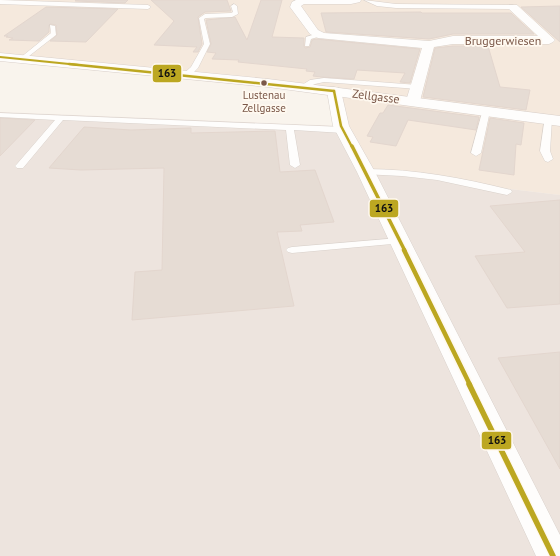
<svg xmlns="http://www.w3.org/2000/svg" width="560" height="556" viewBox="0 0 560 556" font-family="'PT Sans',sans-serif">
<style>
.residential{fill:#f5e9dd}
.industrial{fill:#ede4de}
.building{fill:#e6dcd4;stroke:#e3d6ce}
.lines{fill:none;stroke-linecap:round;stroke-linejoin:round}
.service-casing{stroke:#d9d1cb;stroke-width:1}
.minor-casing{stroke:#d9d1cb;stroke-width:1}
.secondary-casing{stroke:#d9cfc9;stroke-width:1}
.service{fill:#fefdfc;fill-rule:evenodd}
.minor{fill:#fefdfc;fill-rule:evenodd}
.secondary{fill:#fefdfc;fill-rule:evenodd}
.bus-1-far4-casing{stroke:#fff9f0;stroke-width:3.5}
.bus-1-far3-casing{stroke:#fff9f0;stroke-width:4.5}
.bus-1-far2-casing{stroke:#fff9f0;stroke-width:6}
.bus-1-far1-casing{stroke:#fff9f0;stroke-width:8}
.bus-1-casing{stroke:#fff9f0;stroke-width:8}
.bus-1-far4{stroke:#bca721;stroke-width:2}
.bus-1-far3{stroke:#bca721;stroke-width:2.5}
.bus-1-far2{stroke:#bca721;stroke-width:3.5}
.bus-1-far1{stroke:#bca721;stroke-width:4.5}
.bus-1{stroke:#bca721;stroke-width:5.5}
.bus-dot{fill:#7b5849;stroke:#fff9f0;stroke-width:1.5}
.labels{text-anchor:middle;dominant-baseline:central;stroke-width:3.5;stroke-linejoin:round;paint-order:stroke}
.far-bus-label{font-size:11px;fill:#7b5849;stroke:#fff9f0}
.far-street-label{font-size:12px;fill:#7b5849;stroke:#fff9f0}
.line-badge{stroke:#fff9f0;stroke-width:1.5}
.pale-badge-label{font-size:11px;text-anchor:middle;font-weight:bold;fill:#111}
</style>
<rect width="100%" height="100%" fill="#f9f4ed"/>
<path class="residential" d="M0,0H560V195L366,172L334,91L0,57Z"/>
<path class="industrial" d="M0,112L341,126L366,172L560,195V556H0Z"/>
<g class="building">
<path d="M76,0H128L125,3L75,1Z"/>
<path d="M151,0H227L231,11L205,12L198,17L202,44L198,52H193L197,47L154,45L174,21Z"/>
<path d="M261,0H282L272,37L304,38V46L305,48L310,47L312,40L316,39L420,49L410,83L400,82L405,73L357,70L354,79L321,77L313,76L315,72L306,71L307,69L238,62L239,60L212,59L216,53L207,52L211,44L206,20L235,17L247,40Z"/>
<path d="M560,6V42L521,7Z"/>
<path d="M46,7L118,9L86,42L50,41L57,35L56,25L50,24L49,25V32L39,41L9,40L13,38L6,37L8,36H4Z"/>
<path d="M421,12L422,13H511L534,34H453L429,39L326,32L321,13Z"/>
<path d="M453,46H488L500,87L530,90L526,110L423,97L435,48Z"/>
<path d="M388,105L479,117L476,130L408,120L396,146L370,142L373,137L367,136L380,113H383Z"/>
<path d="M0,118L35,120L0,156Z"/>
<path d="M490,118L524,123L521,145L516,144L514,175L479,170Z"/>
<path d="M84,127L131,130L191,128V133L275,131L280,172L315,170L334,222L300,225L302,231L277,232L294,306L132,320L135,272L162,270L164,168L81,170L49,168Z"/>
<path d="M560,200V304L507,308L475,256L525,252L490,206Z"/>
<path d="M560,352V469L498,358Z"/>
</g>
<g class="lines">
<defs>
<g id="service">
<path d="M0,0L148,5L151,7L148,9L0,4Z"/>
<path d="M364,0L396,4L513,5L516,7L513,9L396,8L377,6Z"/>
<path d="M234,4L237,6L238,14L232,17L206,18L204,19L210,44L198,68L189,77H183L182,75L191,67L204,44L199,18L205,14L231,13L233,12L231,6Z"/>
<path d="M50,25L55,26L56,35L24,60H20V58L51,33Z"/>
<path d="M319,33L322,35L321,36L311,39L309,46H305L306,37Z"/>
<path d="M324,78L418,85L422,87L418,89L324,82L315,84L303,89L299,87L310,80Z"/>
<path d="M483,109H486L490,111L481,153L476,156L471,153Z"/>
<path d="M0,113L343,127L347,130L343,133L294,130L300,165L295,168L290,165L286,130L63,120L23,168H17L15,166L17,164L55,120L0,117Z"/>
<path d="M545,117H548L552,119L550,151L553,159L548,162L545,161L540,151Z"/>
<path d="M366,169C415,169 463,178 511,190L512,192L507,195L437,180L402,176L363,174L361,172L363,170Z"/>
<path d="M399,238L405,241L403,243L292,253L288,252L286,250L288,248L292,247Z"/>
</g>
<g id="minor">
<path d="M296,0H361L360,2L351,4H304L301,6L318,30L324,33L429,41L453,36H538L509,9L508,7L509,5H517L555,40L553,42L549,44H453L434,47L420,101L418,104L413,105L408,104L406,101L422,48L318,38L310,34L290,7L292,2Z"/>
<path d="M334,87L339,88L341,91L349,126L375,172L560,535V556H536L357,172L333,126L327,91L329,88Z"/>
</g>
<path id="secondary" d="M0,53L268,79L560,116V126L268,87L0,61Z"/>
</defs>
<use href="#service" class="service-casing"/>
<use href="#minor" class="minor-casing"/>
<use href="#secondary" class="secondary-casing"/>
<use href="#service" class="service"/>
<use href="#minor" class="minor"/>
<use href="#secondary" class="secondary"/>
<defs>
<path id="bus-1-far4" d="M0,57L79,65"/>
<g id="bus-1-far3">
<path d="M69,64L334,91"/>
<path d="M334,91L341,126L352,147"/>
</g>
<path id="bus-1-far2" d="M352,146L405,251"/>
<path id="bus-1-far1" d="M404,250L470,385"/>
<path id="bus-1" d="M469,384L553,556"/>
</defs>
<use href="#bus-1-far4" class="bus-1-far4-casing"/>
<use href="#bus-1-far3" class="bus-1-far3-casing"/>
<use href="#bus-1-far2" class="bus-1-far2-casing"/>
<use href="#bus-1-far1" class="bus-1-far1-casing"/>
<use href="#bus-1" class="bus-1-casing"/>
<use href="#bus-1-far4" class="bus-1-far4"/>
<use href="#bus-1-far3" class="bus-1-far3"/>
<use href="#bus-1-far2" class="bus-1-far2"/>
<use href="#bus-1-far1" class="bus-1-far1"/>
<use href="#bus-1" class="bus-1"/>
</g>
<circle class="bus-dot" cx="264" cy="83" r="3.5"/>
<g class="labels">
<g class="far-bus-label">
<text x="264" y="95">Lustenau<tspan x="264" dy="13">Zellgasse</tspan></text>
</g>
<g class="far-street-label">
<text x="503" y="40">Bruggerwiesen</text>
<text transform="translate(376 96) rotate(7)">Zellgasse</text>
</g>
</g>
<g class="line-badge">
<rect x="152" y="64" width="30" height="19" rx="4" fill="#bca721"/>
<rect x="369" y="199" width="30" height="19" rx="4" fill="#bca721"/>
<rect x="481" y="431" width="31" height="19" rx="4" fill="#bca721"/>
</g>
<g class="pale-badge-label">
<text x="167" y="77">163</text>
<text x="384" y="212">163</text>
<text x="497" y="444">163</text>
</g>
</svg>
